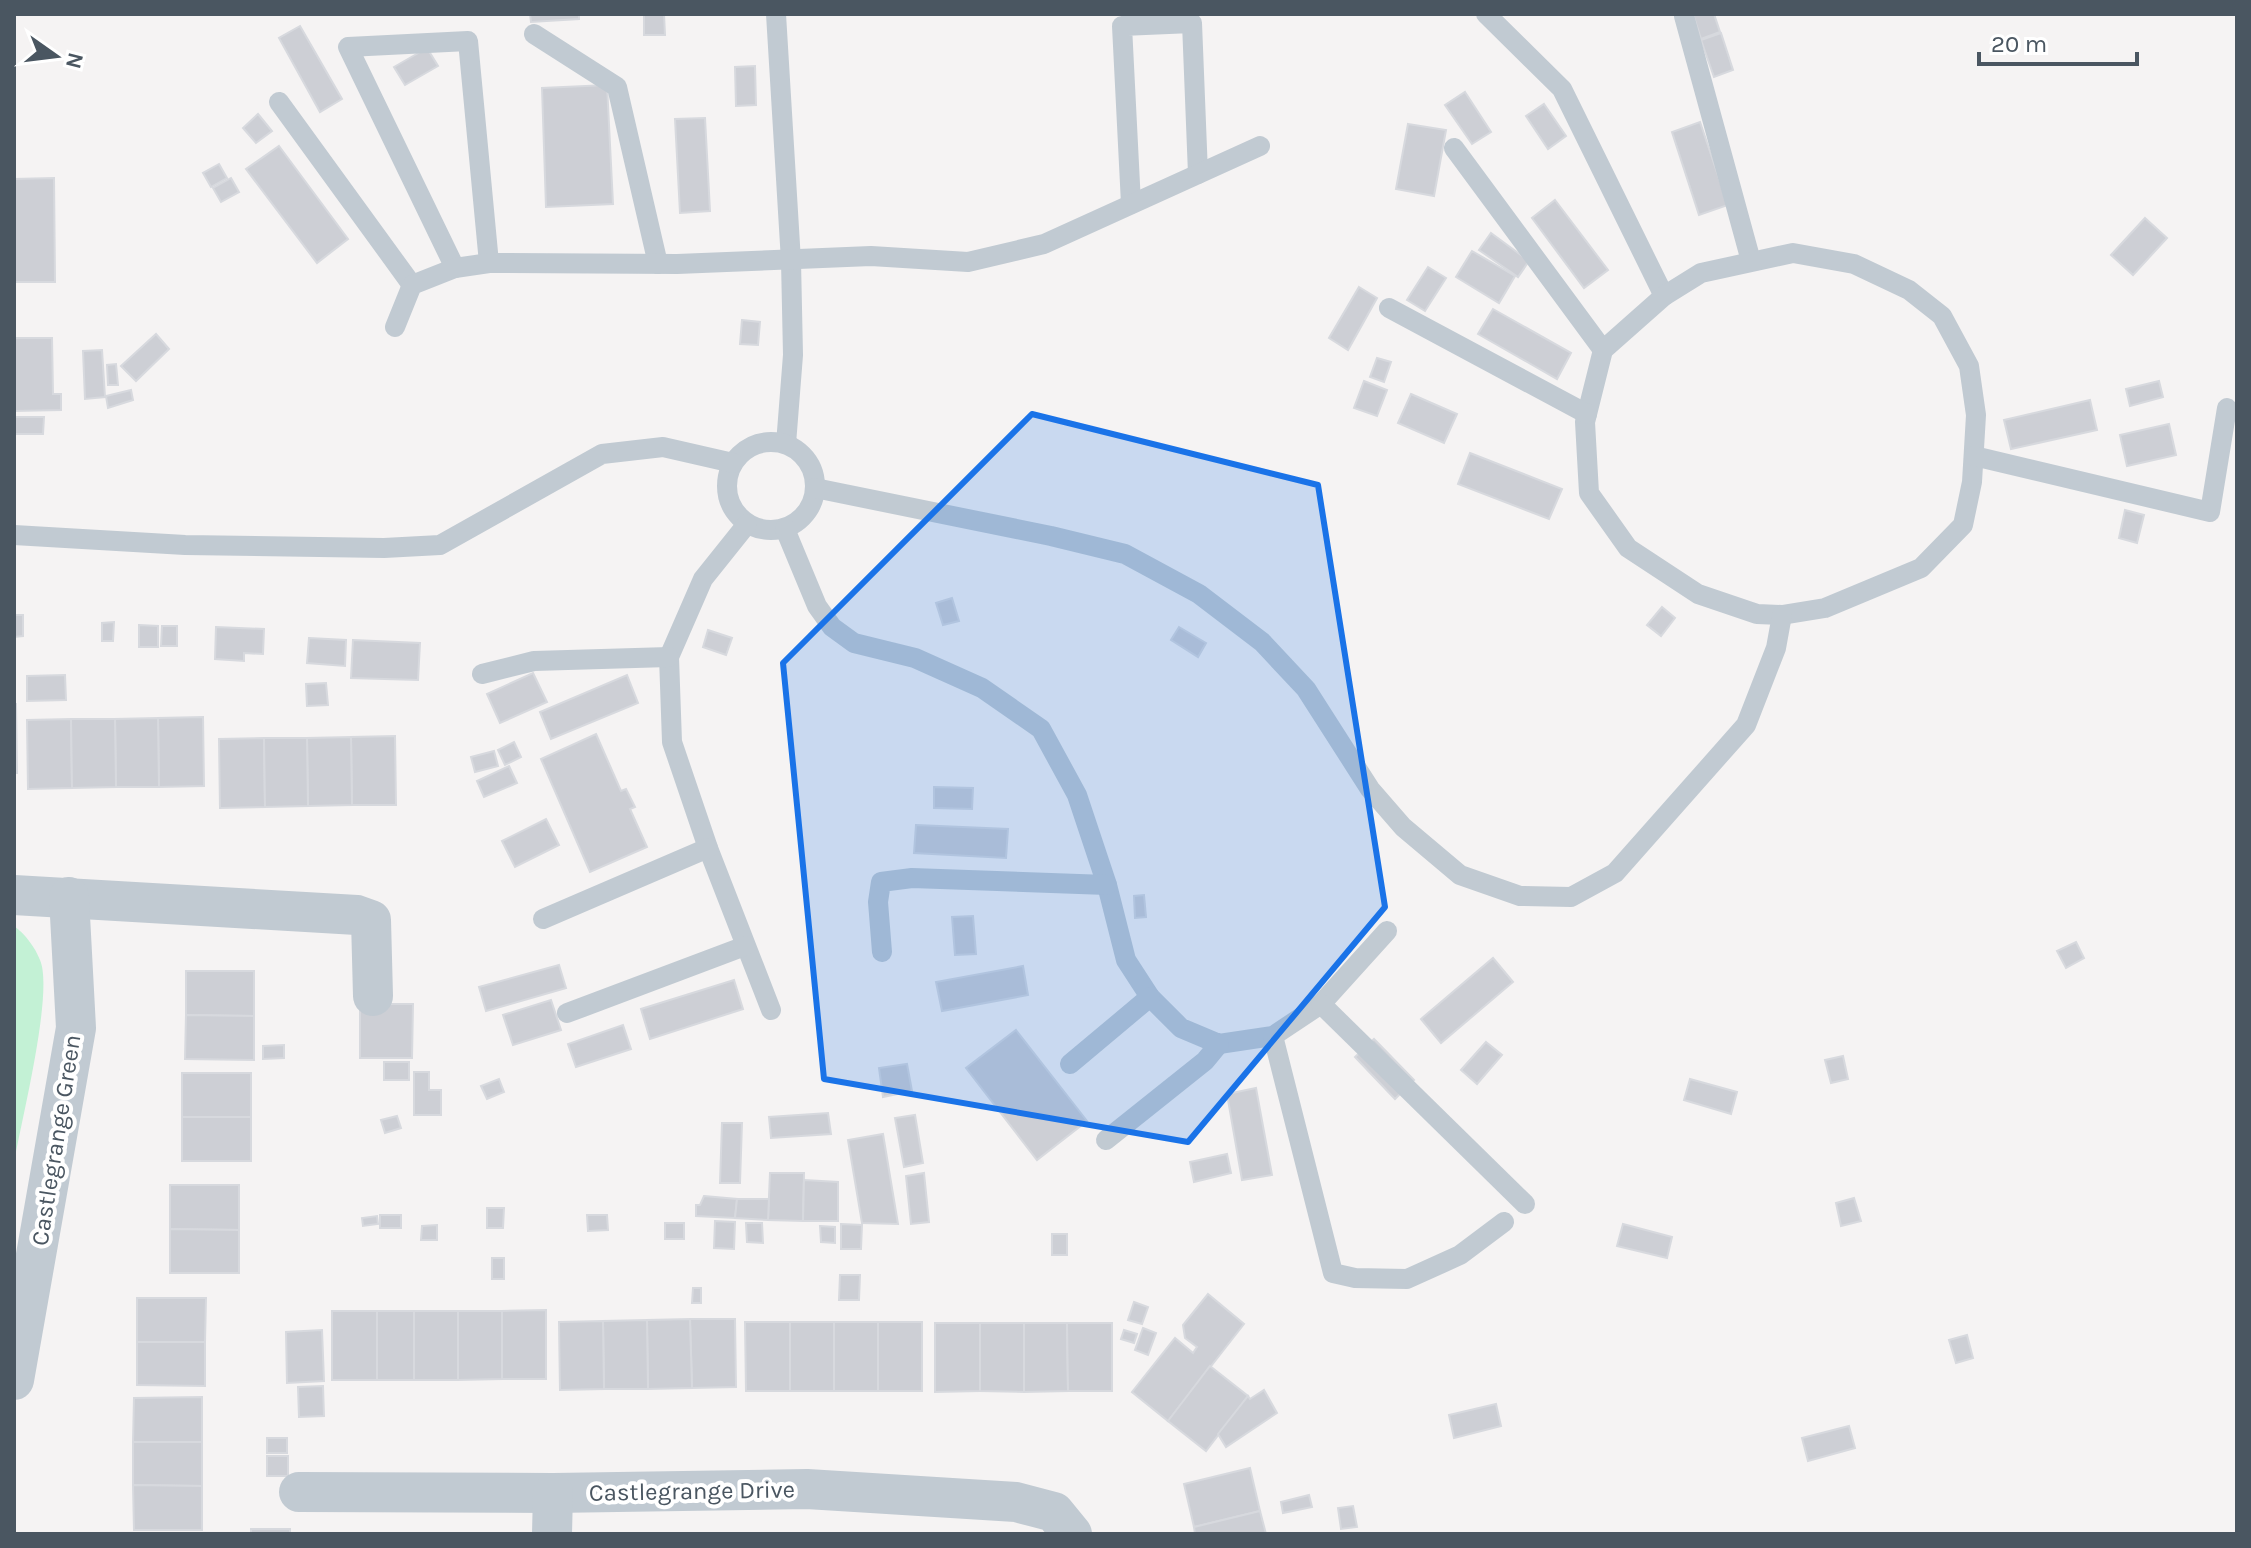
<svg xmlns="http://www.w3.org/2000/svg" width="2251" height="1548" viewBox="0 0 2251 1548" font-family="Karla,sans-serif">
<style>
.green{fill:#c3f1d5}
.building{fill:#cdcfd5;stroke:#d7d9de;stroke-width:2}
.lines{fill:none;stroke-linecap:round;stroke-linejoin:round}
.lane{stroke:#c1cad2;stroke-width:20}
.street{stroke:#c1cad2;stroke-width:40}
.marked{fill:#1a73e8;fill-opacity:0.2;stroke:#1a73e8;stroke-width:6;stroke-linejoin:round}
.labels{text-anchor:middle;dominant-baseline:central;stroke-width:8;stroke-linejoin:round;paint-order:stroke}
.street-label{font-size:24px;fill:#4a5661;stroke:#fff}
</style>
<rect width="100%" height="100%" fill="#f5f3f3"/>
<path class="green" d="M14,926C25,934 35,947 40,960C54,992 21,1122 14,1163Z"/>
<g class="building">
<path d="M530,14H579V19L531,22Z"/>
<path d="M644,14H664L665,35H644Z"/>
<path d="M1693,14H1714L1720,32L1701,39Z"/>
<path d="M300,26L342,99L320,112L279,38Z"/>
<path d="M1721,33L1733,70L1714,77L1701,40Z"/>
<path d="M427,48L438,66L405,85L394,67Z"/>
<path d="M755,66L756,105L736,106L735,67Z"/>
<path d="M607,85L613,204L546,207L542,88Z"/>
<path d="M1465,92L1491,132L1472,144L1445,105Z"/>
<path d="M1544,104L1566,136L1548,149L1526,116Z"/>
<path d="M258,114L272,131L256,143L243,128Z"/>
<path d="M705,118L710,211L680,213L675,119Z"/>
<path d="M1700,122L1728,205L1699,215L1672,132Z"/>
<path d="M1408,124L1446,130L1434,196L1396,189Z"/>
<path d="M279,146L348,239L317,263L246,169Z"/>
<path d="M219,164L227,178L211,187L203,173Z"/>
<path d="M54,178L55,282H14V179Z"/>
<path d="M231,178L239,192L221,202L213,188Z"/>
<path d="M1555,200L1608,270L1584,288L1532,218Z"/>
<path d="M2145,218L2167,238L2133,275L2111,255Z"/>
<path d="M1491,233L1529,261L1518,277L1479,250Z"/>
<path d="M1472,251L1515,276L1499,303L1456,277Z"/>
<path d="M1428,267L1446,278L1425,311L1407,300Z"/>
<path d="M1359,287L1377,298L1348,350L1329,338Z"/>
<path d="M1493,309L1571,353L1557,379L1478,334Z"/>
<path d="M742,320L760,322L758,345L740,344Z"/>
<path d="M156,334L169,349L136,381L121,366Z"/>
<path d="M14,338H52L53,394H61V410L14,411Z"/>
<path d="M102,350L105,397L85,399L83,351Z"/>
<path d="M1377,358L1391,362L1384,382L1370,377Z"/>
<path d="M116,364L118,385H108L107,365Z"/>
<path d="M1364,381L1387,390L1377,416L1354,408Z"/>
<path d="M2159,381L2163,397L2130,406L2126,389Z"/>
<path d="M131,390L133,400L108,408L106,396Z"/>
<path d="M1411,394L1457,414L1444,443L1398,423Z"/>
<path d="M2090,400L2097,430L2011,449L2004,420Z"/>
<path d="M14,417H44L43,434H14Z"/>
<path d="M2169,424L2176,455L2127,466L2120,435Z"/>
<path d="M1470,453L1562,489L1549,519L1458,484Z"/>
<path d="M2125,510L2144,515L2137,543L2119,538Z"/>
<path d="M952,598L959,621L943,625L936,603Z"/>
<path d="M1662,607L1675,618L1661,636L1647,625Z"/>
<path d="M14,615H23V636L14,637Z"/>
<path d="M114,622L113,641H102V623Z"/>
<path d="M139,625L158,626V647H139Z"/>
<path d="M162,626H177V646H161Z"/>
<path d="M216,627L264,629L263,654L244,653V661L215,659Z"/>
<path d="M1179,627L1206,643L1198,657L1171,640Z"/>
<path d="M708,630L732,638L726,655L703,647Z"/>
<path d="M309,638L346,640L345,666L307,663Z"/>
<path d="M353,640L420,643L418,680L351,678Z"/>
<path d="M533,673L547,702L500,723L487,694Z"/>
<path d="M65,675L66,700L27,701V676Z"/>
<path d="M627,675L638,703L551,739L540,712Z"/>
<path d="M326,683L328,705L307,706L306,684Z"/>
<path d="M14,704H16L17,773H14Z"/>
<path d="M203,717L204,786L159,787L158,718Z"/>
<path d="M158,718L159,787H116L115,719Z"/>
<path d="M71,719L72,788L28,789L27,720Z"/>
<path d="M71,719H115L116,787L72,788Z"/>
<path d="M596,734L621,791L626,789L635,807L630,809L647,847L590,872L541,759Z"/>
<path d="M395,736L396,805H352L351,737Z"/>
<path d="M351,737L352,805L308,806L307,738Z"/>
<path d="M264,738L265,807L220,808L219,739Z"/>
<path d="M264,738H307L308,806L265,807Z"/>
<path d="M514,742L521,757L505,765L498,750Z"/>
<path d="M494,751L498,766L475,772L471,757Z"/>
<path d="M509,766L517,783L484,797L477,781Z"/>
<path d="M934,787L973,788L972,809L934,808Z"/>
<path d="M546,819L559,845L515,867L502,841Z"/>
<path d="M916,825L1008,829L1006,858L914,853Z"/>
<path d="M1144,895L1146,917L1135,918L1134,896Z"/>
<path d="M973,916L976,954L955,955L952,917Z"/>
<path d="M2076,942L2084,958L2066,968L2057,951Z"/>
<path d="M1493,958L1513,982L1441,1043L1421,1019Z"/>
<path d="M559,965L566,988L486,1011L479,987Z"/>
<path d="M1023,966L1028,995L942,1011L936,982Z"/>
<path d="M186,971H254V1016L186,1015Z"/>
<path d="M734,980L743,1009L650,1039L641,1009Z"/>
<path d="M551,1000L561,1030L513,1045L503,1015Z"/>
<path d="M360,1004H413L412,1058H360Z"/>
<path d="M186,1015L254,1016V1060L185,1059Z"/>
<path d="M623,1025L631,1049L576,1067L568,1044Z"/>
<path d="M1016,1030L1087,1121L1037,1160L966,1068Z"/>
<path d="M1374,1039L1414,1080L1395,1099L1355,1057Z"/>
<path d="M1486,1042L1502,1055L1477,1084L1461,1070Z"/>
<path d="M284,1045V1058L263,1059V1046Z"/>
<path d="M1843,1056L1848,1079L1831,1083L1825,1060Z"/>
<rect x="384" y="1062" width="25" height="18"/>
<path d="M907,1064L912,1091L883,1097L879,1068Z"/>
<path d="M414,1072H429V1090H441V1115H414Z"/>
<rect x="182" y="1073" width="69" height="44"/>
<path d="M499,1079L504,1092L487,1099L481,1086Z"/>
<path d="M1690,1079L1737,1092L1731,1114L1684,1100Z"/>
<path d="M1256,1088L1272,1175L1242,1180L1227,1094Z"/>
<path d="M828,1113L831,1134L771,1138L769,1117Z"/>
<path d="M915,1115L923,1163L904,1167L895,1118Z"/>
<path d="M397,1116L401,1128L385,1133L381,1120Z"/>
<rect x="182" y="1117" width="69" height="44"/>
<path d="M722,1123H742L740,1183H720Z"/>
<path d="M883,1134L898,1224L862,1223L848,1140Z"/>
<path d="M1227,1154L1231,1173L1194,1182L1190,1162Z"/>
<path d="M770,1173H804L803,1221L768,1220Z"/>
<path d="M924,1173L929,1222L911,1224L906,1176Z"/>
<path d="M804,1180L838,1182V1221H803Z"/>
<path d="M170,1185H239V1230L170,1229Z"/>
<path d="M704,1196L737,1199L735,1218L696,1216V1205H700Z"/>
<path d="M1854,1198L1861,1221L1841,1226L1836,1203Z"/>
<path d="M737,1199H769L768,1220L735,1218Z"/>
<path d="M487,1208H504L503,1228H487Z"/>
<rect x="380" y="1215" width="21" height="13"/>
<path d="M587,1215H607L608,1230L588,1231Z"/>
<path d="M377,1216L378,1224L363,1226L362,1218Z"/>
<path d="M715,1221L735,1222L734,1249L714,1248Z"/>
<rect x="665" y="1223" width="19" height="16"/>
<path d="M746,1223H762L763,1243L747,1242Z"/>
<path d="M841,1224L862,1225L861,1249H841Z"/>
<path d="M1623,1224L1672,1237L1667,1258L1617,1246Z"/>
<path d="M437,1225V1240H421L422,1226Z"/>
<path d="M820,1226L835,1227V1243L821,1242Z"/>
<path d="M170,1229L239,1230V1273H170Z"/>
<rect x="1052" y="1234" width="15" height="21"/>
<rect x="492" y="1258" width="12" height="21"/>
<path d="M840,1275H860L859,1300H839Z"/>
<path d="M693,1288H701V1303H692Z"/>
<path d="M1208,1294L1244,1324L1168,1421L1132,1392L1175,1338L1193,1353L1197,1347L1185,1338L1183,1325Z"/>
<path d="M137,1298H206L205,1342H137Z"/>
<path d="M1134,1302L1148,1307L1142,1324L1128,1320Z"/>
<path d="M546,1310V1379H502V1311Z"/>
<rect x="332" y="1311" width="45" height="69"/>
<rect x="377" y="1311" width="37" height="69"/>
<rect x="414" y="1311" width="44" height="69"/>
<path d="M458,1311H502V1379L458,1380Z"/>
<path d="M690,1319H735L736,1387L692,1388Z"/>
<path d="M690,1319L692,1388L648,1389L647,1320Z"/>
<path d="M647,1320L648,1389H604L603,1321Z"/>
<path d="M603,1321L604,1389L560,1390L559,1322Z"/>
<path d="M745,1322H790V1391H746Z"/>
<rect x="790" y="1322" width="44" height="69"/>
<rect x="834" y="1322" width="44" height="69"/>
<rect x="878" y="1322" width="44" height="69"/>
<path d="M935,1323H980V1391L935,1392Z"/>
<path d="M980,1323H1024V1392L980,1391Z"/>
<path d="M1024,1323H1067L1068,1391L1024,1392Z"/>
<path d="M1067,1323H1112V1391H1068Z"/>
<path d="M1143,1328L1156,1333L1148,1355L1135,1350Z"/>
<path d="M322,1330L324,1381L287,1383L286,1332Z"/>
<path d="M1124,1330L1137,1334L1134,1343L1121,1339Z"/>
<path d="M1967,1335L1973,1358L1956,1363L1949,1340Z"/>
<path d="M137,1342H205V1386L137,1385Z"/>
<path d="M1210,1366L1248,1396L1206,1451L1168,1421Z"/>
<path d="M323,1386L324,1416L299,1417L298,1387Z"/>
<path d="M1264,1390L1277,1413L1226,1447L1218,1434L1248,1396L1250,1399Z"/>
<path d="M202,1397V1442H133L134,1398Z"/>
<path d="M1496,1404L1501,1426L1454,1438L1449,1415Z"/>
<path d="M1849,1426L1855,1448L1808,1461L1802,1438Z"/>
<rect x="267" y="1438" width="20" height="15"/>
<path d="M133,1442H202V1486L133,1485Z"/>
<rect x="267" y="1456" width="21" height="20"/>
<path d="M1250,1468L1260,1511L1194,1527L1184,1484Z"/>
<path d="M133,1485L202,1486V1530H134Z"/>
<path d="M1309,1495L1312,1507L1283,1513L1281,1502Z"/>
<path d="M1353,1506L1357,1527L1341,1529L1338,1508Z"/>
<path d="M1260,1511L1266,1534H1195L1194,1527Z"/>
<rect x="251" y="1529" width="39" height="5"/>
</g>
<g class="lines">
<g class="lane">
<path d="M776,14L791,261L793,355L786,444"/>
<path d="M1486,14L1562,89L1664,296"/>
<path d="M1684,16L1751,261"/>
<path d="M534,34L617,87L658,264"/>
<path d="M279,102L412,285"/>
<path d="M1454,148L1603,350"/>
<path d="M1131,204L1122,26L1192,23L1198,174"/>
<path d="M1793,253L1854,264L1909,290L1942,316L1969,366L1976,415L1972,482L1963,525L1921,568L1825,608L1782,615L1757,614L1698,594L1628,548L1589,493L1585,422L1603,350L1664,296L1701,273Z"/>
<path d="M455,268L348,47L468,41L489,263"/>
<path d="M1389,308L1587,414"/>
<path d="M395,327L412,285L455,268L489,263L677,264L871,256L968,262L1044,244L1260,146"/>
<circle cx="771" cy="486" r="44"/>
<path d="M1974,456L2210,512L2227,408"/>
<path d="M815,488L1051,536L1125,554L1199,594L1262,642L1306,689L1370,789L1403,827L1460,875L1520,896L1571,897L1615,873L1746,725L1776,648L1782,615"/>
<path d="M747,524L703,579L669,657L672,742L708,848L771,1010"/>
<path d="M785,529L817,606L832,627L854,643L915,658L982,688L1041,729L1077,795L1107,885L1126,960L1150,997L1181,1028L1219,1044L1273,1036L1321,1004L1387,931"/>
<path d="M14,535L185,545L384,548L440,545L602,454L663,447L733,463"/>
<path d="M482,674L534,661L669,657"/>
<path d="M543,919L708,848"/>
<path d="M882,952L878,902L881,882L912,878L1107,885"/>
<path d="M1321,1004L1525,1204"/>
<path d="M567,1013L745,946"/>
<path d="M1273,1036L1333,1273L1355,1278L1407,1279L1460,1255L1504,1222"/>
<path d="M1070,1064L1150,997"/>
<path d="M1106,1140L1205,1061L1219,1044"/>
</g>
<g class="street">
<path d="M14,895L357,915L371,920L373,996"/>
<path d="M14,1380L76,1028L69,897"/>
<path d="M299,1492L553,1493L807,1489L1016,1502L1054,1512L1072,1534"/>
<path d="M552,1534L553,1493"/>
</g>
</g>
<path class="marked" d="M1032,414L1318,485L1385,907L1188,1142L824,1079L783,663Z"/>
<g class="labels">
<g class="street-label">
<text transform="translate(56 1140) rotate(-81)">Castlegrange Green</text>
<text transform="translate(692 1491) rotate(-1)">Castlegrange Drive</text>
</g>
</g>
<rect width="2251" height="1548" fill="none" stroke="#4a5661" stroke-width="32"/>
<g transform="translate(56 56) rotate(104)" stroke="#ffffff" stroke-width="6" paint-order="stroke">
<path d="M0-6L14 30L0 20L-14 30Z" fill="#4a5661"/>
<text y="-12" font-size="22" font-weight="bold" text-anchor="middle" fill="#4a5661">N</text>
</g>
<path d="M1979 52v12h158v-12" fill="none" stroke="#4a5661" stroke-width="4"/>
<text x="1991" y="52" font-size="24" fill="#4a5661" stroke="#ffffff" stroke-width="6" paint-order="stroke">20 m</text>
</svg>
